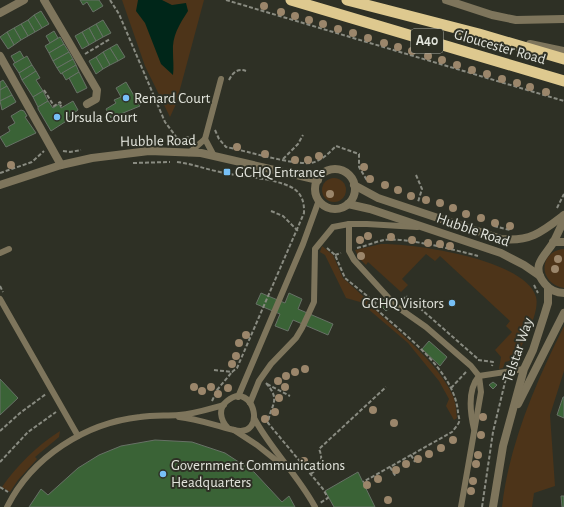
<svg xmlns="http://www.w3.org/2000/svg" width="564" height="507" viewBox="0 0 564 507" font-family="'Alegreya Sans',sans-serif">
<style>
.green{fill:#4d3419}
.water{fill:#002619}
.building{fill:#3a6336;stroke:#677166}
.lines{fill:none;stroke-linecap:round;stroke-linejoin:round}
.path{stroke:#898b81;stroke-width:2;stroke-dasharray:4 2;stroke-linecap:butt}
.service{stroke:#7e755c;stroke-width:6}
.minor{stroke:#7e755c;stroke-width:8}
.tertiary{stroke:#7e755c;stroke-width:8}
.trunk{stroke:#dec98f;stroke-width:11}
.tree{fill:#9b866b}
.poi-dot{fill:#77c0f7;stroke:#2e3025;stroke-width:1.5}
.labels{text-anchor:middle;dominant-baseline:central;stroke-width:4;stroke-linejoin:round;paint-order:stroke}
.shield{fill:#2e3025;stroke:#acaea5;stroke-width:1}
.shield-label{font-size:14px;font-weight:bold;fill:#e2e4dc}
.street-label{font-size:15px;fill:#e2e4dc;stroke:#2e3025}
.poi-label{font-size:15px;fill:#e2e4dc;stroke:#2e3025;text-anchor:start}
</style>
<rect width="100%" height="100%" fill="#2e3025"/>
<g class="green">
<path d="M122,0H204L176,104L170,117L145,66Z"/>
<circle cx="334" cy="190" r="12"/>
<path d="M381,244C414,243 526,260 536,297C540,312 524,340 518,354L513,360L505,362L503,368L499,369L501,357L495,350L512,332L506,326L510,321L440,256L435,261L426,254L402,279L408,285L401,292L368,262L366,265L359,258L355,250Z"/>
<path d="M322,246L333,255L343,278L373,305L372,307C398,331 439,364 453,396C456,403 456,411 457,418L454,420L446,406L449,399L439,381L408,343L360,302L346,298L325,255L320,252Z"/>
<path d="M564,249V288C538,284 538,251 564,249Z"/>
<path d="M564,326V371L550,415L555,486L534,493L532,507H502C509,444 536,382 564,326Z"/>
<path d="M60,431L59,437L35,457L37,459L18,480L10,492L2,487C18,464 37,446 60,431Z"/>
</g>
<path class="water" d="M138,0H162L172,5L186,3L188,11C179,25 172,36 173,52C173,60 174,67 173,75L161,64L145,23L136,11Z"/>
<g class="building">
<path d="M80,0H99L103,6L93,12L87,2L83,5Z"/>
<path d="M41,11L49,24L42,28L34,15Z"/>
<path d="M34,15L42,28L35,32L28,20Z"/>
<path d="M28,20L35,32L28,36L21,24Z"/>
<path d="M103,20L111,33L103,37L96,24Z"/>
<path d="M21,24L28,36L21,40L14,28Z"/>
<path d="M96,24L103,37L96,41L89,28Z"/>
<path d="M14,28L21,40L14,45L7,32Z"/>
<path d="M89,28L96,41L89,45L82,32Z"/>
<path d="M54,31L58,38L50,43L46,36Z"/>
<path d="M7,32L14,45L8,49L0,37Z"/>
<path d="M82,32L89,45L82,49L75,36Z"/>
<path d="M60,37L64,44L49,53L45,46Z"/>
<path d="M64,44L69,52L53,61L49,53Z"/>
<path d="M117,44L125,57L118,61L110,48Z"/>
<path d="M110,48L118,61L110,65L103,52Z"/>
<path d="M20,51L24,58L15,63L11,56Z"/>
<path d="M69,52L73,59L57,68L53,61Z"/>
<path d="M103,52L110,65L103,69L96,57Z"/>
<path d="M27,56L32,65L19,73L13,64Z"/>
<path d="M96,57L103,69L96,74L89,61Z"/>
<path d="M73,59L76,65L61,74L57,68Z"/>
<path d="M32,65L36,71L22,80L19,73Z"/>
<path d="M76,65L79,72L66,80L62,73Z"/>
<path d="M36,71L40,78L36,80L43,91L33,97L22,80Z"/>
<path d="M79,72L87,88L77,93L69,78Z"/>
<path d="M3,80L7,86L0,90V82Z"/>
<path d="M126,82L140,106L111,118L106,109L116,103L114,100L121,97L116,88Z"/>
<path d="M7,86L12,95L0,101V90Z"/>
<path d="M43,91L48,101L38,107L33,97Z"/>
<path d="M12,95L16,102L2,110L0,101Z"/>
<path d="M48,101L53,108L59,104L61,108L73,101L78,110L67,118L68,120L51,131L38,109V107Z"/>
<path d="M21,110L24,111L27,116L25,117L36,133L6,147L0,137L10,131L8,127L15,123L11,116Z"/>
<path d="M261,293L285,303L289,293L302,299L298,309L333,324L328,335L293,320L288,331L275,326L280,314L256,304Z"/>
<path d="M384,299L392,306L386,311L379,304Z"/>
<path d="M429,341L447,357L440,366L422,349Z"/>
<path d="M0,379L18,398L0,415Z"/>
<path d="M493,382L497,385L493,389L489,385Z"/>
<path d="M563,397H564V418L557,415Z"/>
<path d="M155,440L192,442L225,453L254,472L282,502L289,496L295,507H29L41,489L48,495L78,468L99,455L121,446Z"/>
<path d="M358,472L375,507H334L325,491Z"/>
<path d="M561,496H564V507H562Z"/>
</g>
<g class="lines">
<g class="path">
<path d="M110,0L119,14L165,122L180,142"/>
<path d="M226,0L564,101"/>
<path d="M85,54L110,39"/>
<path d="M229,80C233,72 238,68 246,71"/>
<path d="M44,90L54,106L60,102L62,105L60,106"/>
<path d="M215,130L219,139L226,147C247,151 292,165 311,163C321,161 329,153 336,146L359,154V167L368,182"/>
<path d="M175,142H180L187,137L192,139"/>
<path d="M63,151L70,152L81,150"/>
<path d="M283,159L298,144L303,135"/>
<path d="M177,162C193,164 205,169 220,172C236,176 253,177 269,180L270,177"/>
<path d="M133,163L170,162"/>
<path d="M0,173L32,162L44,151"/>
<path d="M416,175L422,189L418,202"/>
<path d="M557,208L564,194"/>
<path d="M271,211L283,216L299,232"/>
<path d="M494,226L510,230"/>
<path d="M327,248L335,255L345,278L377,304L374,307C403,334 454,369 458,412C458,415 460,419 459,422C458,425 454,429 452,432L363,482"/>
<path d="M357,248C366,246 375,242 384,240C405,237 455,250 478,256"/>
<path d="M335,255L341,253"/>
<path d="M534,285L538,293"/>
<path d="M0,286L3,292"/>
<path d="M402,300L406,296L478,359"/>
<path d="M478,360L493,362L492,366"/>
<path d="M512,362L521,352"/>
<path d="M214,370L232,372L237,368L304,213C305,189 290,185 269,180"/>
<path d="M266,383C282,401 270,405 268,423L323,489L328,498L320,503"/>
<path d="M267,384L290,396"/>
<path d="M451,388L466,372"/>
<path d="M212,401L217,390L232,372"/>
<path d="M0,431L20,413L46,394"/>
<path d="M411,455L415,462"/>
<path d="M0,462L28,432L56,412"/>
<path d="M390,467L396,477"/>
<path d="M311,474C320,467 324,460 319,449L386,387"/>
<path d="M0,487L8,492"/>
<path d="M482,507L493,432L506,378"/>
</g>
<g class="service">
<path d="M205,139L214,156"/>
<path d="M189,153L205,139L221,79"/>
<path d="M349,224V251L354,260L396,306L426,327L471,366L479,376L481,392L461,507"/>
<path d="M0,253L9,249"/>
<path d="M0,299L78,436"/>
<path d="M238,397L303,244L319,200"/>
<path d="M250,403L259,381L271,364L296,338L302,328L314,302L315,249L333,227L349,224H367L417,227"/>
<path d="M179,417C199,419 215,426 234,430C268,439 254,379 227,401C218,408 220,420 228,428"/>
<path d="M254,418C271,450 298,475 315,507"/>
<path d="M474,429C470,412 467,390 479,376L524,369"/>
<path d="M234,430L257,445L282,465"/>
<path d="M7,507C32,457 85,423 140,417C153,415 166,416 179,415C195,414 209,409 224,405"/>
</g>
<g class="minor">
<path d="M44,0L97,90L96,99L87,104"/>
<path d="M446,0L492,15L516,20L564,19"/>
<path d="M0,13L24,0"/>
<path d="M0,56L61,165"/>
<circle cx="335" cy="189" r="20"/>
<path d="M0,185L61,165L92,158L149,151L201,153L318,180"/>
<path d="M354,185L378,198L501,239C530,242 542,232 564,215"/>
<path d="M348,204L370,209L501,253L524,265L540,276"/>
</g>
<g class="tertiary">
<path d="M530,44L564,51"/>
<path d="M564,220C560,228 557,236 553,243C544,257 530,266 545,284C550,290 557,293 564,293"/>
<path d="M553,242H564"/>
<path d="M518,404L564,313"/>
<path d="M493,507L503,446L524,369L533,350L544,316L548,303V288"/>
</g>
<g class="trunk">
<path d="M291,0L564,81"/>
<path d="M347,0L479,34L564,59"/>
</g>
</g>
<g class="tree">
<circle cx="264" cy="6" r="4"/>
<circle cx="281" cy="12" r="4"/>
<circle cx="295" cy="16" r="4"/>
<circle cx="309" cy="20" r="4"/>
<circle cx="323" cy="24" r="4"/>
<circle cx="338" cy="29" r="4"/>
<circle cx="353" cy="33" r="4"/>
<circle cx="368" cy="38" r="4"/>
<circle cx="384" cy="43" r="4"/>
<circle cx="398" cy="47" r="4"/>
<circle cx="412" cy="51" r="4"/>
<circle cx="428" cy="56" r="4"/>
<circle cx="442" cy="60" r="4"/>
<circle cx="457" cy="65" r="4"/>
<circle cx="472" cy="70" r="4"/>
<circle cx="487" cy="74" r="4"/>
<circle cx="502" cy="79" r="4"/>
<circle cx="517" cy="83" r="4"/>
<circle cx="530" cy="87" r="4"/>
<circle cx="546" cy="92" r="4"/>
<circle cx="237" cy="147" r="4"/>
<circle cx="265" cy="154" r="4"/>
<circle cx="319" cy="156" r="4"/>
<circle cx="295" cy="160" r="4"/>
<circle cx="308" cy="160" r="4"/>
<circle cx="11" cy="165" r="4"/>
<circle cx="364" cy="167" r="4"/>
<circle cx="370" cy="179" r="4"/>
<circle cx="385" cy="185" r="4"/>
<circle cx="398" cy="190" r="4"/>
<circle cx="330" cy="194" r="4"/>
<circle cx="411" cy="196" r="4"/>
<circle cx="426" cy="200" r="4"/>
<circle cx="440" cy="203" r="4"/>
<circle cx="453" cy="208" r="4"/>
<circle cx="466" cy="214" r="4"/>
<circle cx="481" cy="218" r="4"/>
<circle cx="495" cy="223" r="4"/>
<circle cx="510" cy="226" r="4"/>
<circle cx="368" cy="236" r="4"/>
<circle cx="391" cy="237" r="4"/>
<circle cx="360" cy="240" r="4"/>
<circle cx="412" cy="240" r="4"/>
<circle cx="428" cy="243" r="4"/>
<circle cx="440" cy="244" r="4"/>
<circle cx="450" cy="246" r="4"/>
<circle cx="361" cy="256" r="4"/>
<circle cx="558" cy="259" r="4"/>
<circle cx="555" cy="269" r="4"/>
<circle cx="246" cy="335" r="4"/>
<circle cx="239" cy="343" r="4"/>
<circle cx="236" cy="356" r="4"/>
<circle cx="232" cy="364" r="4"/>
<circle cx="305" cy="369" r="4"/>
<circle cx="295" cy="372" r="4"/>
<circle cx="286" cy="376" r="4"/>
<circle cx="278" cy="381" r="4"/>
<circle cx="194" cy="387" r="4"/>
<circle cx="211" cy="387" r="4"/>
<circle cx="285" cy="387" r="4"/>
<circle cx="228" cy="388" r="4"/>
<circle cx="202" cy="391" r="4"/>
<circle cx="218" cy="394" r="4"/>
<circle cx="279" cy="398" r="4"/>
<circle cx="373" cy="410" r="4"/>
<circle cx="275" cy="412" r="4"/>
<circle cx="483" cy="417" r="4"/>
<circle cx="265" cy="419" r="4"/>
<circle cx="394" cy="423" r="4"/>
<circle cx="481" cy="435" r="4"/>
<circle cx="453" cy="440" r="4"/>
<circle cx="441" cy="448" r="4"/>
<circle cx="429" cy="454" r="4"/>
<circle cx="478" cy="455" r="4"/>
<circle cx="418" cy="459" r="4"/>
<circle cx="304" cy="461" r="4"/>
<circle cx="406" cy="464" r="4"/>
<circle cx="476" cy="464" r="4"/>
<circle cx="396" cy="470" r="4"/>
<circle cx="378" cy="479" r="4"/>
<circle cx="473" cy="481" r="4"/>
<circle cx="367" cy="485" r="4"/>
<circle cx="471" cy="491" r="4"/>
<circle cx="388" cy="500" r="4"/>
</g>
<g class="poi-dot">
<circle cx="126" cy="98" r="4"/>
<circle cx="57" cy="117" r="4"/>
<rect x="223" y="168" width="8" height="8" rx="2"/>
<circle cx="452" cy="303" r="4"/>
<circle cx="163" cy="474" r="4"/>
</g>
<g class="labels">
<rect class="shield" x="411" y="29" width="32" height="24" rx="3"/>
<g class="shield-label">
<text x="427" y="41">A40</text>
</g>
<g class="street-label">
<text transform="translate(500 47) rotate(16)">Gloucester Road</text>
<text transform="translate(158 141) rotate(-1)">Hubble Road</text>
<text transform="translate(473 230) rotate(19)">Hubble Road</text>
<text transform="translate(518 350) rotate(-71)">Telstar Way</text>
</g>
<g class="poi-label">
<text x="134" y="98">Renard Court</text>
<text x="65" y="117">Ursula Court</text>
<text x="235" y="172">GCHQ Entrance</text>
<text x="444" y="303" text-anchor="end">GCHQ Visitors</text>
<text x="171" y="465">Government Communications<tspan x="171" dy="17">Headquarters</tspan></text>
</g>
</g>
</svg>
